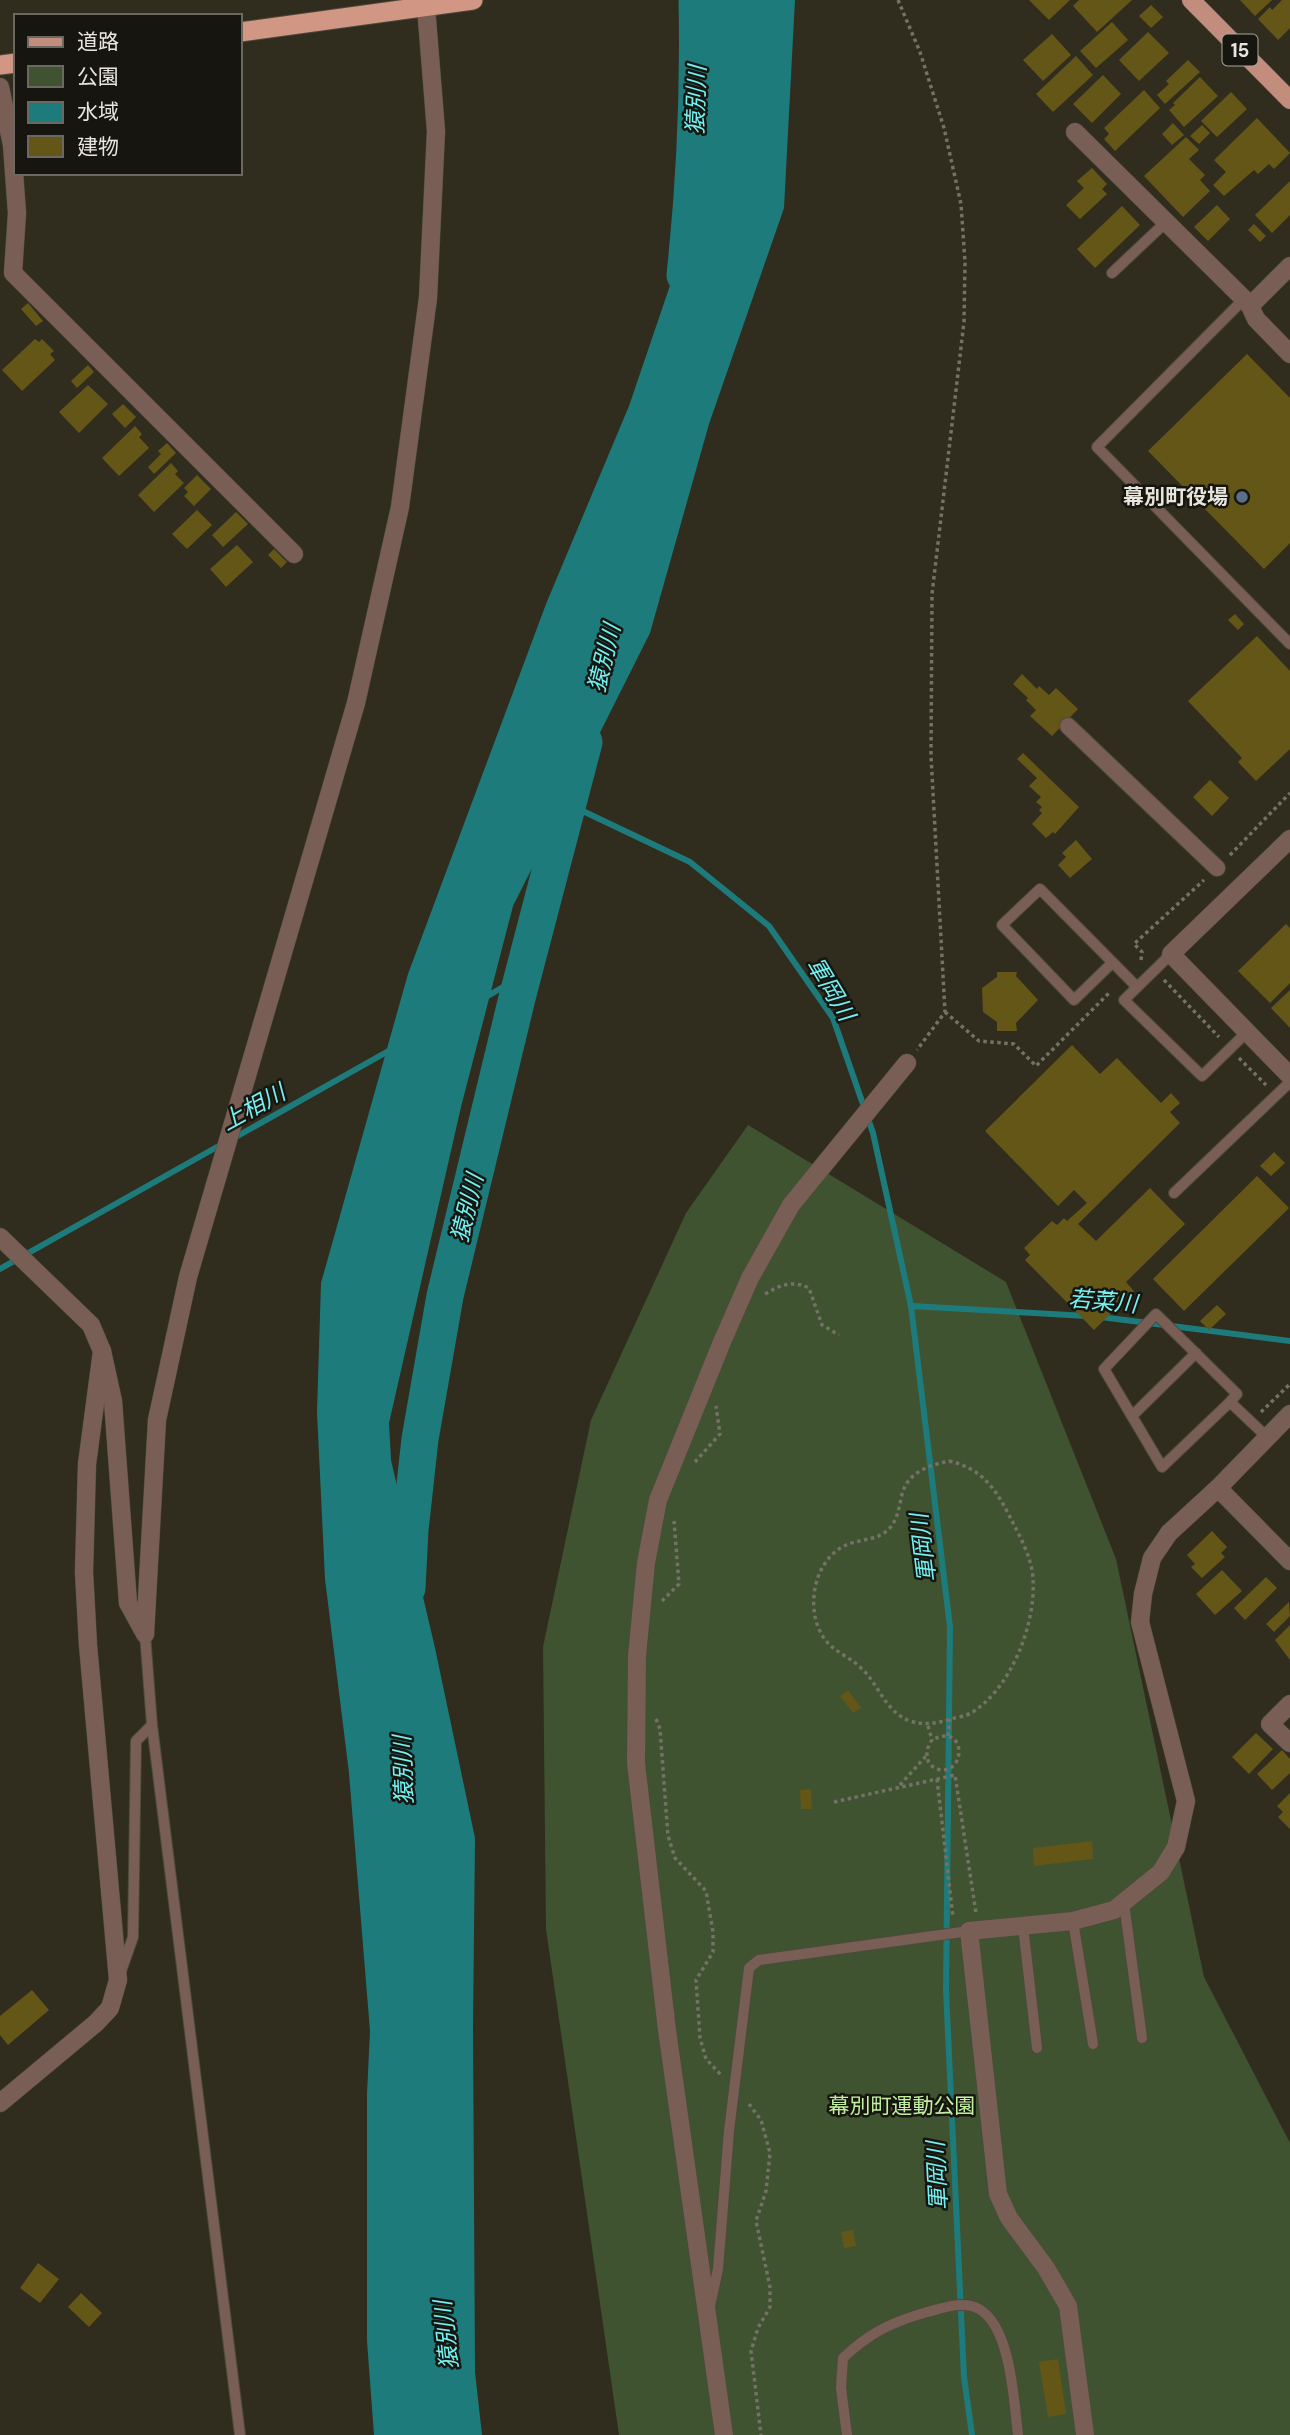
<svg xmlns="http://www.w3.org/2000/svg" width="1290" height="2435" viewBox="0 0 1290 2435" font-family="'DM Sans','Noto Sans JP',sans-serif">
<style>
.green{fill:#3f5330}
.water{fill:#1e7b7c}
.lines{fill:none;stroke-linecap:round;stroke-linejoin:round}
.stream{stroke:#1e7b7c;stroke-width:6}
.river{stroke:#1e7b7c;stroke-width:37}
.building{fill:#645617}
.service-casing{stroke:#4d4a3d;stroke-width:12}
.pedestrian-casing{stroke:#4d4a3d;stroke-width:18}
.minor-casing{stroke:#4d4a3d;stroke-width:19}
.primary-casing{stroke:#4d4a3d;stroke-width:19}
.trunk-casing{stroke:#4d4a3d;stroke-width:21}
.path{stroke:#747165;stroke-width:3.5;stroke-dasharray:3.5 3.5;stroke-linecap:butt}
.service{stroke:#785e55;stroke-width:10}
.pedestrian{stroke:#785e55;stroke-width:16}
.minor{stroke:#785e55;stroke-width:18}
.primary{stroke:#c38d7d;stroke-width:18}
.trunk{stroke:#d29684;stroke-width:19}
.service-dot{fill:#5c6f8a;stroke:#16150f;stroke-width:2.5}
.labels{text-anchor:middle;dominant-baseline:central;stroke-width:5;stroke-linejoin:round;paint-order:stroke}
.shield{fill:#16150f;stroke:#a8a79e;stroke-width:2}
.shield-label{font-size:19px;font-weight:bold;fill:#e7e5dc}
.poi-label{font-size:21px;font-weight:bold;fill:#e7e5dc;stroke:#16150f;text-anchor:end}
.park-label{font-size:21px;fill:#c2efa0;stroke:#16150f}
.water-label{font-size:23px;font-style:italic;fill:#73f2f3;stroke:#16150f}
</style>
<rect width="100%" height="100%" fill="#302d1f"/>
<path class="green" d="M748,1125L1006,1282L1116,1559L1204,1977L1290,2143V2435H619L546,1929L543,1647L591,1420L686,1213Z"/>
<path class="water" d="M707,0H795L784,208L709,424L650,633L513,906L461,1107L389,1423L391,1460L435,1648L475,1838L473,2026L475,2372L482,2435H374L367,2341V2094L370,2031L349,1773L325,1579L317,1412L321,1283L408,974L546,604L629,406L712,162L715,21Z"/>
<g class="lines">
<g class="stream">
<path d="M568,804L690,862L769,926L833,1018L873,1133L911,1306L950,1627L946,1990L964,2377L972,2435"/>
<path d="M484,998L522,976"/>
<path d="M234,1138L392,1049"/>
<path d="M0,1269L224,1143"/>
<path d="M911,1306L1087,1316"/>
<path d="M1101,1317L1290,1341"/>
</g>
<g class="river">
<path d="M685,275C695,183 699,92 697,0"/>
<path d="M407,1588L410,1530L420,1439L445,1296L517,998L584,742"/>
</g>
</g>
<g class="building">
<path d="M1029,0H1070L1049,20Z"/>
<path d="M1079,0H1132L1097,32L1073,6Z"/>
<path d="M1240,0H1272L1255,16Z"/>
<path d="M1282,0H1290V28L1278,40L1258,19L1270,7L1272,10Z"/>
<path d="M1151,5L1163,17L1151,28L1139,16Z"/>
<path d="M1112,22L1128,40L1096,68L1080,51Z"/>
<path d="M1148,32L1169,53L1139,81L1119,60Z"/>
<path d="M1052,34L1071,55L1043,81L1023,60Z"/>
<path d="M1076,56L1093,75L1053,112L1036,94Z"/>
<path d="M1188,60L1200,72L1165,104L1157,95L1169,84L1166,81Z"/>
<path d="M1103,75L1121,94L1092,123L1073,104Z"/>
<path d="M1200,77L1218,96L1184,127L1169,110L1175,105L1173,103Z"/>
<path d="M1144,90L1160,108L1115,151L1104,139L1109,134L1104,128Z"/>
<path d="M1231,92L1247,109L1217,137L1201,121Z"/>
<path d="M1257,118L1290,153L1274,169L1269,164L1258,174L1254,170L1224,196L1213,185L1226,172L1214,160Z"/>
<path d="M1173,123L1184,135L1172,145L1162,134Z"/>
<path d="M1202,125L1210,133L1199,144L1190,136Z"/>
<path d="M1186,137L1199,150L1189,159L1205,175L1200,180L1210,191L1183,217L1144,176Z"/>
<path d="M1092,168L1107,184L1102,189L1107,194L1080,219L1066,205L1084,188L1077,181Z"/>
<path d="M1290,181V215L1272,233L1255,215Z"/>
<path d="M1217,205L1230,219L1208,241L1194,227Z"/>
<path d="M1122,206L1140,225L1095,268L1077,249Z"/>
<path d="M1254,224L1266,236L1260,242L1248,230Z"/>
<path d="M28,303L43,321L36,326L21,309Z"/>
<path d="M35,339L39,342L42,339L54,351L50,354L55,360L22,391L2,370Z"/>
<path d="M1247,354L1290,398V543L1264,569L1148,451Z"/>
<path d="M88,365L94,372L77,388L71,381Z"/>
<path d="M88,385L108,404L79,433L59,412Z"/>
<path d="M123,404L136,417L125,428L112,414Z"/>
<path d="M135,426L142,434L139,437L149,448L119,476L102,458Z"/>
<path d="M167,443L176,453L154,474L148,467L161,454L158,451Z"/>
<path d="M171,463L178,471L175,474L184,483L154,512L138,495Z"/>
<path d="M197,475L211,489L194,506L184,496L188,492L184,488Z"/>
<path d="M197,510L212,525L187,549L172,534Z"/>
<path d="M236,512L248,524L223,547L212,535Z"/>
<path d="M237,545L253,562L226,587L210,569Z"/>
<path d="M274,549L287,562L281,568L268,555Z"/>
<path d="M1235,614L1244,624L1238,630L1228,620Z"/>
<path d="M1257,636L1290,671V749L1256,781L1238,762L1242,758L1188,701Z"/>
<path d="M1022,674L1037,689L1039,686L1049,695L1056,688L1078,709L1052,736L1030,716L1036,710L1026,700L1028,698L1013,684Z"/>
<path d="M1023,753L1079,807L1055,834L1053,832L1046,838L1032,824L1042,813L1039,810L1042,807L1036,802L1041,797L1029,786L1037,778L1017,759Z"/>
<path d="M1210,780L1229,798L1212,816L1193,797Z"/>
<path d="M1076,840L1092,859L1070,878L1058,865L1066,857L1062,853Z"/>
<path d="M1286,924L1290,928V983L1270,1003L1238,971Z"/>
<path d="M997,972H1017L1016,976L1038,1000L1016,1023L1017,1031H997V1022L983,1012L982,988L997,977Z"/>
<path d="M1290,990V1028L1271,1008Z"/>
<path d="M1072,1045L1100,1074L1117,1058L1161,1103L1171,1093L1180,1103L1170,1112L1180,1123L1078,1224L1096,1241L1150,1188L1185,1224L1126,1282L1134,1291L1094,1330L1025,1260L1030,1255L1024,1248L1052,1221L1057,1225L1064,1218L1067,1221L1087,1203L1074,1190L1058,1206L985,1131Z"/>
<path d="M1274,1152L1285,1163L1271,1176L1260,1166Z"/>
<path d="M1257,1176L1289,1208L1184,1311L1153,1279Z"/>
<path d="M1217,1305L1226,1314L1209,1330L1200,1321Z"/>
<path d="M1212,1531L1227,1547L1221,1553L1225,1557L1202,1578L1191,1567L1195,1564L1187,1555Z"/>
<path d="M1222,1570L1242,1591L1215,1615L1196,1594Z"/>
<path d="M1266,1577L1277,1588L1245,1620L1234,1608Z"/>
<path d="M1289,1602L1290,1616L1274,1632L1266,1624Z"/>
<path d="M1290,1625V1660L1275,1640Z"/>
<path d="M848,1690L861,1708L853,1713L840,1696Z"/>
<path d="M1256,1733L1273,1749L1249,1774L1232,1757Z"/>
<path d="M1282,1750L1290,1759V1773L1272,1790L1257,1774Z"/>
<path d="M811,1789L812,1809H801L800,1790Z"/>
<path d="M1290,1793V1829L1278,1817L1283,1812L1277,1806Z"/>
<path d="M1092,1841L1093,1859L1034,1866L1033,1848Z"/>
<path d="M32,1990L49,2010L8,2045L0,2035V2016Z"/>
<path d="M853,2230L856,2246L844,2248L841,2232Z"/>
<path d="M38,2263L59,2279L40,2303L20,2288Z"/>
<path d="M81,2293L102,2313L89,2327L68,2307Z"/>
<path d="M1058,2359L1066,2414L1048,2417L1039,2362Z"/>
</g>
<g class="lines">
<defs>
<g id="service">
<path d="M1112,273L1166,222"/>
<path d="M1244,299L1097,447L1290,644"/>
<path d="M1171,954L1124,1000L1202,1076L1247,1032"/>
<path d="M1112,963L1074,1000L1002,925L1040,889L1137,987"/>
<path d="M1174,1193L1290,1082"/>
<path d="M1230,1402L1237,1394L1156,1314L1104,1369L1162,1467L1230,1402L1267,1437"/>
<path d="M1132,1416L1196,1353"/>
<path d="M145,1634L152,1725L240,2435"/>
<path d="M1124,1903L1142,2038"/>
<path d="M1073,1921L1093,2044"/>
<path d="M1023,1926L1037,2048"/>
<path d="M120,1974L133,1937L136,1741L152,1725"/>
<path d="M710,2306L718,2269L729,2131L749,1968L759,1960L969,1931"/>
<path d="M847,2435L841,2388L843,2358C869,2333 892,2322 927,2312C943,2308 964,2300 979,2309C1011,2327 1014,2402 1018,2435"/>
</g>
<path id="pedestrian" d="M1068,726L1217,868"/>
<g id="minor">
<path d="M0,87L12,145L17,213L13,273L294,554"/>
<path d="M1075,132L1244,299L1250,306L1256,319L1290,354"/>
<path d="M1250,306L1290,266"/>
<path d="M1290,839L1171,954L1290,1076"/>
<path d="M0,1237L91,1325L102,1351L113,1401L128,1603L145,1634"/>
<path d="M1218,1488L1290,1561"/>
<path d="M145,1634L157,1420L188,1277L356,703L400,507L428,298L436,131L426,7L424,0"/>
<path d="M1290,1704L1270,1724L1290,1743"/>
<path d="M0,2103L96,2023L110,2008L118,1980L88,1645L84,1572L87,1464L102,1351"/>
<path d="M724,2435L667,2030L636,1763L637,1656L646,1563L658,1500L722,1342L750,1278L791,1205L907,1063"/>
<path d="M1085,2435L1068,2306L1046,2268L1009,2218L998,2194L969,1931L1073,1921L1114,1910L1161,1872L1176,1847L1186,1801L1140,1622L1143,1594L1152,1558L1169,1533L1218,1488L1290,1414"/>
</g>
<path id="primary" d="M1191,0L1290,100"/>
<g id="trunk">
<path d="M240,32L473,0"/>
<path d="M0,65L16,63"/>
</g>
</defs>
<use href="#service" class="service-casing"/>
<use href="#pedestrian" class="pedestrian-casing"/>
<use href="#minor" class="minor-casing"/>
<use href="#primary" class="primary-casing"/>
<use href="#trunk" class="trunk-casing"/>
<g class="path">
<path d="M898,0L920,52L944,128L961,204L965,262L964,322L932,594L931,756L945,1012L917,1050"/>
<path d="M1230,855L1290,793"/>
<path d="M1141,960L1142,952L1134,944L1204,880"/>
<path d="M1164,980L1219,1037"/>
<path d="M945,1012L979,1041L1014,1044L1036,1066L1109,993"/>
<path d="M1239,1058L1266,1085"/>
<path d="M765,1294C780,1285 792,1280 809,1288L822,1325L839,1335"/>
<path d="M1261,1412L1290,1384"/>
<path d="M949,1461C981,1468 995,1488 1009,1515C1019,1535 1032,1557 1033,1579C1036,1624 1011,1689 971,1713C966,1716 957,1717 951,1719C936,1723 926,1726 910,1721C885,1712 879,1684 861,1668C852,1659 840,1654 831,1646C803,1621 810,1563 844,1546C857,1539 876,1541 888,1530C899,1519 899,1504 903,1491C910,1471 931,1465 949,1461Z"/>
<path d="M695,1462L720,1434L716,1406"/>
<path d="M662,1601L679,1584L674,1521"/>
<path d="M656,1719L660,1729L668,1836L675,1858L706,1891L713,1932V1952L696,1980L700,2038L706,2059L722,2076"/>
<path d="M928,1726L932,1740C925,1749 924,1764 937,1769C966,1778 968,1721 932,1740"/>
<path d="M948,1736L950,1719"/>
<path d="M937,1779L953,1917"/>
<path d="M900,1785L926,1756"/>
<path d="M834,1802L955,1775L976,1913"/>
<path d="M749,2104L761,2120L770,2153L766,2191L756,2221L770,2287V2307L758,2328L751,2351L761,2435"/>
</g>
<use href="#service" class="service"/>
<use href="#pedestrian" class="pedestrian"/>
<use href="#minor" class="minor"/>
<use href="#primary" class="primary"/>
<use href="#trunk" class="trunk"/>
</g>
<circle class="service-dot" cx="1242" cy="497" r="7"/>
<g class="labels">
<rect class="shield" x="1222.5" y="34.5" width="35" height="31" rx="5"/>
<g class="shield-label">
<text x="1240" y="50">15</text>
</g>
<g class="poi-label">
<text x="1228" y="497">幕別町役場</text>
</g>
<g class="park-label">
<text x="902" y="2106">幕別町運動公園</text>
</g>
<g class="water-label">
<text transform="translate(696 100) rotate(-88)">猿別川</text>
<text transform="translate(604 658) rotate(-76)">猿別川</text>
<text transform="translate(831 989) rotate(59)">軍岡川</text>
<text transform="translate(253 1107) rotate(-29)">上相川</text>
<text transform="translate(467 1208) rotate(-76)">猿別川</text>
<text transform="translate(1103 1301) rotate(5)">若菜川</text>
<text transform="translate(923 1548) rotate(-97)">軍岡川</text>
<text transform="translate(403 1770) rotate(-92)">猿別川</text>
<text transform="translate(937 2176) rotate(-93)">軍岡川</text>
<text transform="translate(446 2335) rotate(-96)">猿別川</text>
</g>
</g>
<rect x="14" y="14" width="228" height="161" fill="#16150f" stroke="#6a6861" stroke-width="2"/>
<rect x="28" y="37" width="35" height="10" fill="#c38d7d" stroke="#6a6861" stroke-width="2"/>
<text x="77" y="49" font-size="21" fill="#e7e5dc">道路</text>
<rect x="28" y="66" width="35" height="21" fill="#3f5330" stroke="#6a6861" stroke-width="2"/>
<text x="77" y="84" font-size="21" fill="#e7e5dc">公園</text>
<rect x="28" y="102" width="35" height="21" fill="#1e7b7c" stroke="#6a6861" stroke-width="2"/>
<text x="77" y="119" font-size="21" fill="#e7e5dc">水域</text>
<rect x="28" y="136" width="35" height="21" fill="#645617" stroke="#6a6861" stroke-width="2"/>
<text x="77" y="154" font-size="21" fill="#e7e5dc">建物</text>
</svg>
